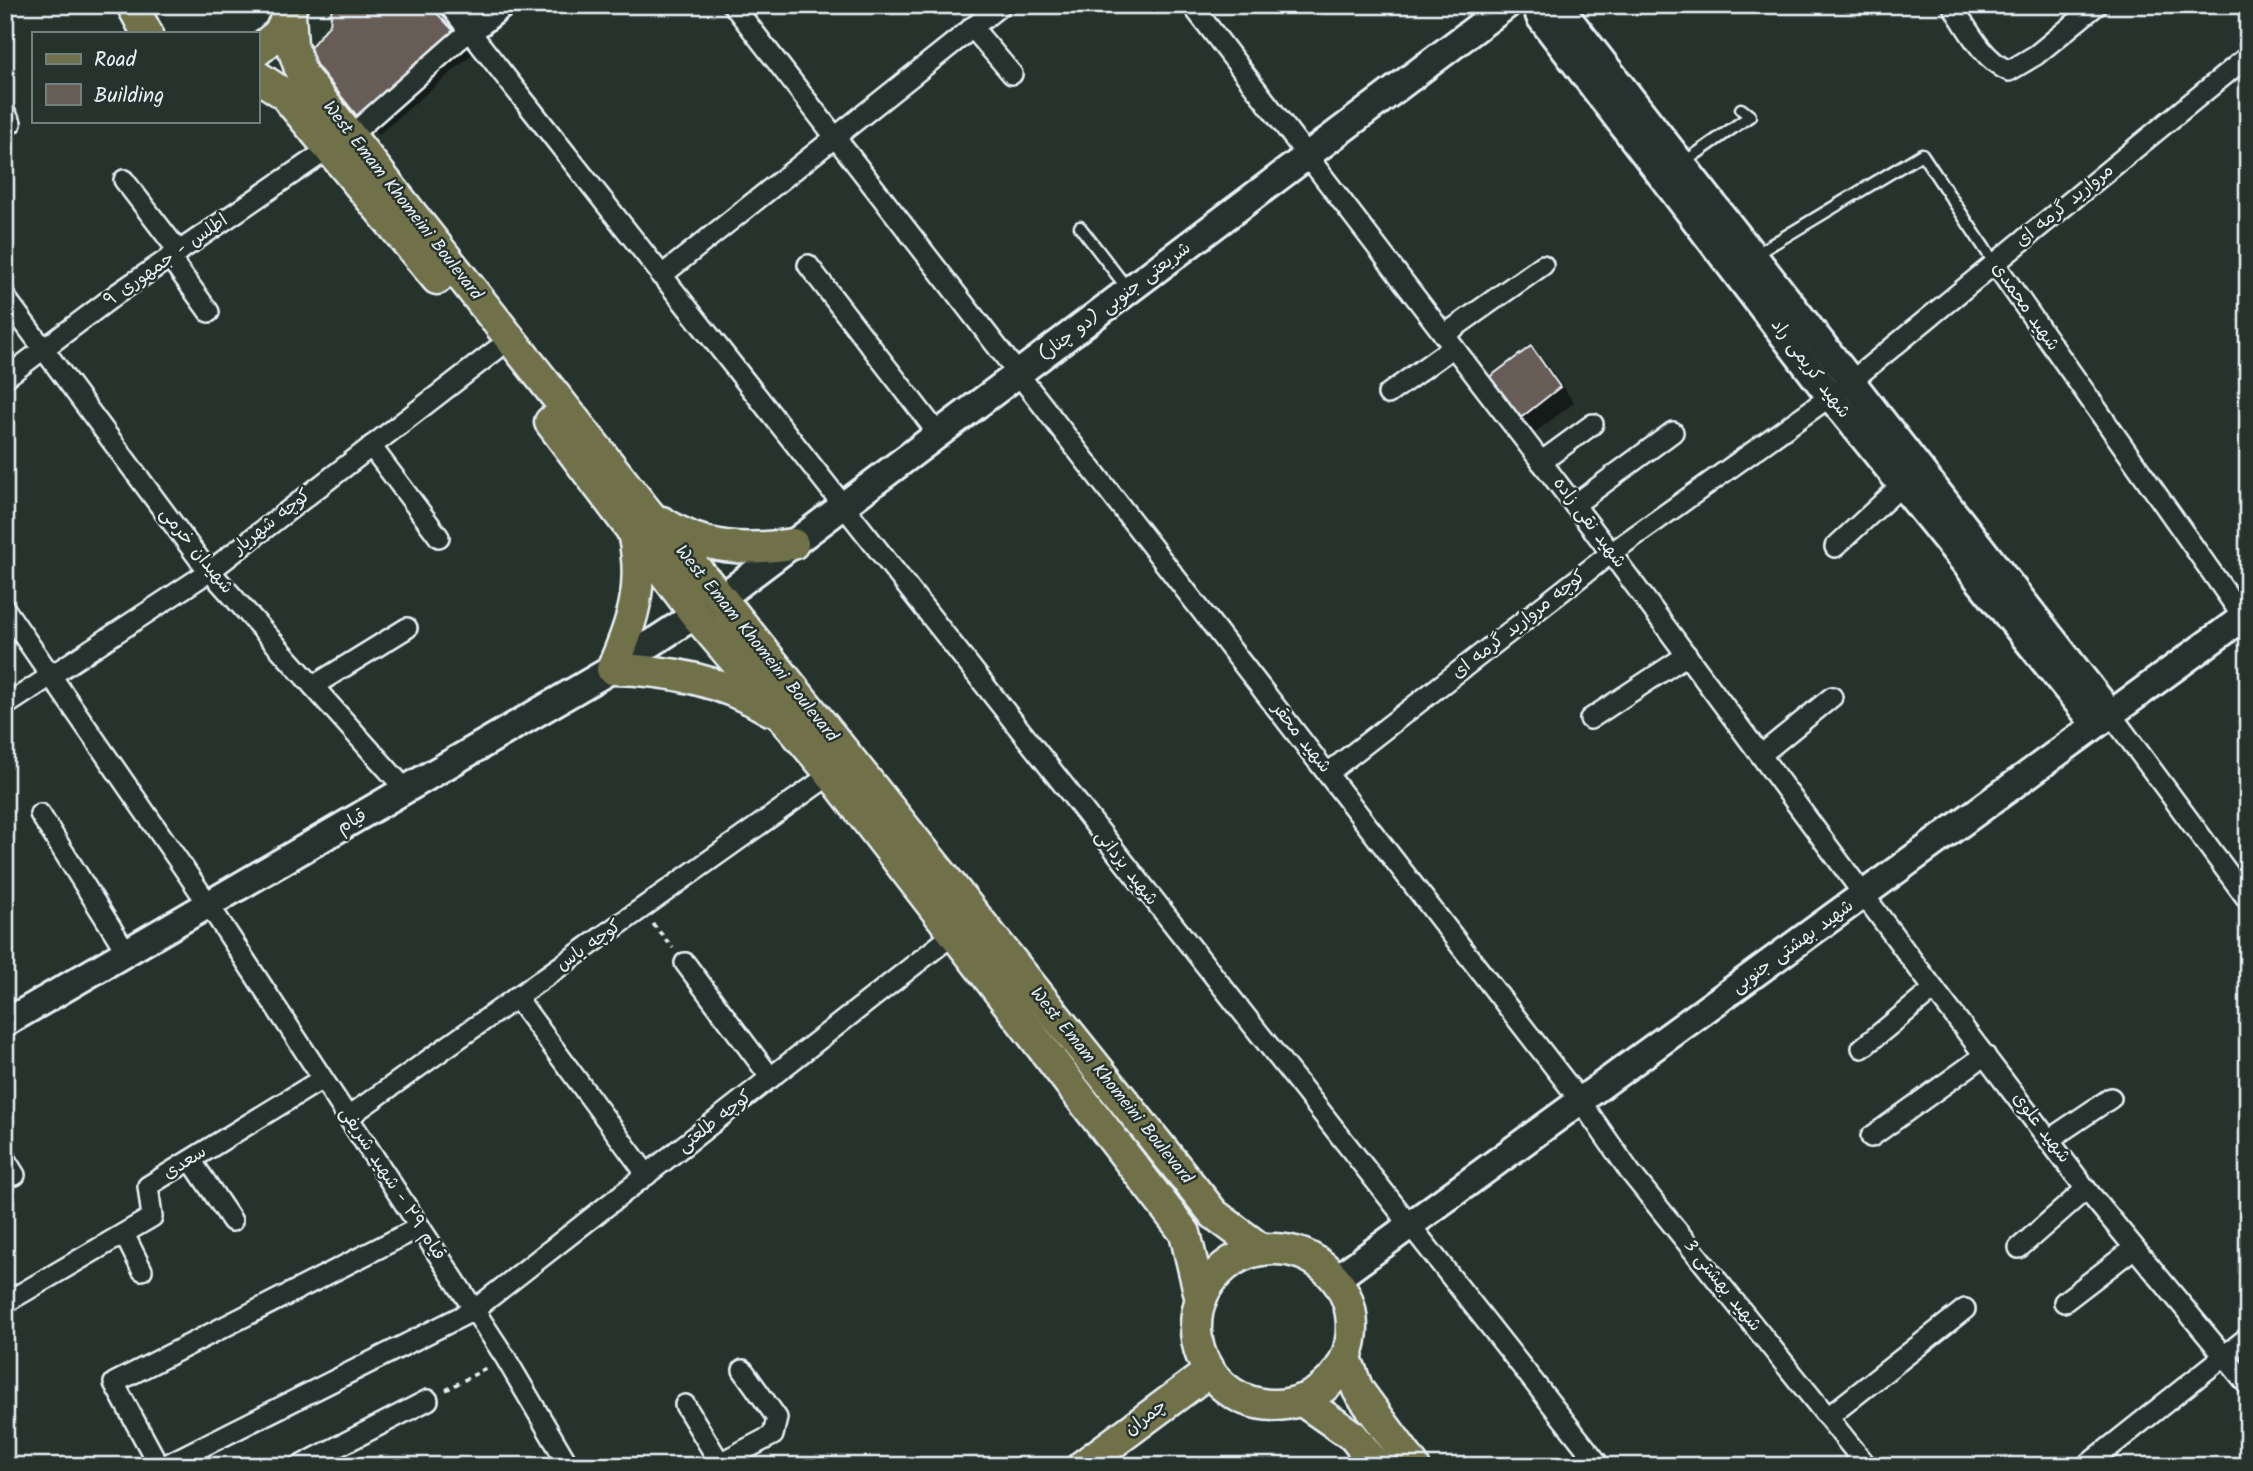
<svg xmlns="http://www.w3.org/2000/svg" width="2253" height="1471" viewBox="0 0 2253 1471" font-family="Kalam,'Playpen Sans Arabic',sans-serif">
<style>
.shadow{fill:#0007}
.building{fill:#685c56;stroke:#e8f1f8;stroke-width:2}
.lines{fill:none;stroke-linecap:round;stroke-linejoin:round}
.lane-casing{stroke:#e8f1f8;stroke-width:15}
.street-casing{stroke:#e8f1f8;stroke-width:24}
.secondary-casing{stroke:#e8f1f8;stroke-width:32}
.primary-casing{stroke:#e8f1f8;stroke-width:35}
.path{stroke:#e8f1f8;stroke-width:3.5;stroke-dasharray:5 5;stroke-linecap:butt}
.lane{stroke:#26332d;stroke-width:10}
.street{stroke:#26332d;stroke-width:19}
.secondary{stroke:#26332d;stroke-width:26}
.primary{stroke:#6f714a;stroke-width:30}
.labels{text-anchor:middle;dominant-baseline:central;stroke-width:5;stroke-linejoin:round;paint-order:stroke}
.street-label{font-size:18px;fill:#e8f1f8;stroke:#26332d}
</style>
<rect width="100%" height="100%" fill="#26332d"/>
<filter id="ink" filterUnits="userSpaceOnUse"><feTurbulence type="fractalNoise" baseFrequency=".0143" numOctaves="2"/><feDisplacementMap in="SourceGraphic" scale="14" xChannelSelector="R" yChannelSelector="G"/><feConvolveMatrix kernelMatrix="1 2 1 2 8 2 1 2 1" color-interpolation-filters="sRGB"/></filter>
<g filter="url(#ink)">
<g class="shadow">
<path d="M426,5L474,53L378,135L308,52Z"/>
<path d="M1531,348L1546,363L1574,403L1534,433L1519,418Z"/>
</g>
<g class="building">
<path d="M332,5H429L455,32L357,116L306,52L330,24Z"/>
<path d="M1531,346L1560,387L1518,420L1487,379Z"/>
</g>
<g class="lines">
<defs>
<g id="lane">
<path d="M1683,163L1750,116L1741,109"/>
<path d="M1080,227L1127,288"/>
<path d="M1756,254L1922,154L1995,264"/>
</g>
<g id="street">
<path d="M449,5L1600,1466"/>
<path d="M733,5L1582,1103L1630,1172L1867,1466"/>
<path d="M1192,5L1611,553L1912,960L2086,1189L2248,1385"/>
<path d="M1952,5C1967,28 1983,60 2009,71L2036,55L2097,5"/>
<path d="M972,27L1012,74"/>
<path d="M5,113L11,123"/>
<path d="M350,136L469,31"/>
<path d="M124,180L179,252"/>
<path d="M170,258L209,312"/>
<path d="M1995,264L2243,617"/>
<path d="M808,265L939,435"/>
<path d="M661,276L1001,5"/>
<path d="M5,297L200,560L406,790"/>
<path d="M1444,335L1543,265"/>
<path d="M5,378L118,293L330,148"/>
<path d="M1388,394L1453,347"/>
<path d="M371,446L439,537"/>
<path d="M1541,462L1593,424"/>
<path d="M1574,505L1673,432"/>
<path d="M1835,547L1902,485"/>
<path d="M5,609L209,905L505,1357L569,1466"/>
<path d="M313,686L407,628"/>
<path d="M5,706L210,571L496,350"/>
<path d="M2110,713L2248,900"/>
<path d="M1590,719L1687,655"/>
<path d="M1762,754L1832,697"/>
<path d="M1328,773L1611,553L1849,383L2248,56"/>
<path d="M40,814L127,953"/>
<path d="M685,963L771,1078"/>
<path d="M516,997L647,1175"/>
<path d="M1862,1048L1934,989"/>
<path d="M348,1117L831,774"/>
<path d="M1871,1137L1985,1055"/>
<path d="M2050,1139L2111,1098"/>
<path d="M5,1159L15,1175"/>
<path d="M191,1160L232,1221"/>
<path d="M124,1234L142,1270"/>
<path d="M2019,1248L2086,1189"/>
<path d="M2064,1302L2133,1249"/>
<path d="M5,1303L152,1217L148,1186L322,1079"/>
<path d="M685,1405L720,1463"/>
<path d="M1828,1417L1965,1309"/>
<path d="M159,1466L114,1383L420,1227"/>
<path d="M164,1466L474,1310L955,933"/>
<path d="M300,1466L428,1400"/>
<path d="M714,1466L773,1435L777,1418L743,1370"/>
<path d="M2086,1466L2248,1337"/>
</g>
<g id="secondary">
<path d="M1536,5L1540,17L1829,395L2095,724"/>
<path d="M1558,5L2110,713"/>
<path d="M469,31L501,5"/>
<path d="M5,1023L612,669L721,598L1507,5"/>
<path d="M1336,1279L2248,614"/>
</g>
<g id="primary">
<path d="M132,5L147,33"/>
<path d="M290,14L292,45L302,75L648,513L721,598L1214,1214L1262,1250"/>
<path d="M257,51L279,33L292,6"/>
<path d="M257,76L284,94L437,279"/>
<path d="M550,422L695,614L831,774L1185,1233L1201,1300"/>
<path d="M662,522C704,550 746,551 793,544"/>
<path d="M633,533C645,585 633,622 612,669C669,670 721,680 770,710"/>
<circle cx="1274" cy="1327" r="78"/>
<path d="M1346,1358L1358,1390L1414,1466"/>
<path d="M1301,1400L1353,1436L1377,1466"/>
<path d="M1082,1466L1210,1371"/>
</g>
</defs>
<use href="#lane" class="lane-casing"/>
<use href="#street" class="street-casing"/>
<use href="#secondary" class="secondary-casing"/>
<use href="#primary" class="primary-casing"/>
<g class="path">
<path d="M653,924L673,948"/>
<path d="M446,1390L488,1367"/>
</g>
<use href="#lane" class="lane"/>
<use href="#street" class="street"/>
<use href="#secondary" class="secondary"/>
<use href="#primary" class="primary"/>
</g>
</g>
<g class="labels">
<g class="street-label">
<text transform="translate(402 201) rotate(52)">West Emam Khomeini Boulevard</text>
<text transform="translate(2065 206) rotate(-39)">مروارید گرمه ای</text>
<text transform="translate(166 261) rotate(-35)">اطلس - جمهوری ۹</text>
<text transform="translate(1115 302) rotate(-37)">شریعتی جنوبی (دو چنار)</text>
<text transform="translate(2025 307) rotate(55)">شهید محمدی</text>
<text transform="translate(1810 369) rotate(53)">شهید کریمی راد</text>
<text transform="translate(272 522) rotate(-38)">کوچه شهریار</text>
<text transform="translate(1589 523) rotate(53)">شهید نقی زاده</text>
<text transform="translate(196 551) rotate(51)">شهیدان خرمی</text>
<text transform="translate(1519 625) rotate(-38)">کوچه مروارید گرمه ای</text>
<text transform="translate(756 644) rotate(51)">West Emam Khomeini Boulevard</text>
<text transform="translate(1301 738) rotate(52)">شهید محقر</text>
<text transform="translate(352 822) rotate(-30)">قیام</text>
<text transform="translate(1126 868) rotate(52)">شهید یزدانی</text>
<text transform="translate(589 946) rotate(-35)">کوچه یاس</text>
<text transform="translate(1793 947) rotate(-36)">شهید بهشتی جنوبی</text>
<text transform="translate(1111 1086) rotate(51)">West Emam Khomeini Boulevard</text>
<text transform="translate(715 1122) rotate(-38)">کوچه طلعتی</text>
<text transform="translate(2041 1128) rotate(53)">شهید علوی</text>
<text transform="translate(185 1163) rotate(-32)">سعدی</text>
<text transform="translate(392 1184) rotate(57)">قیام ۲۹ - شهید شریفی</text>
<text transform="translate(1722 1286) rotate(51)">شهید بهشتی 3</text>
<text transform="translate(1146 1418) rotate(-37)">چمران</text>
</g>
</g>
<rect width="2253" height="1471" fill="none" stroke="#26332d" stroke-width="28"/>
<rect x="14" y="14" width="2225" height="1443" fill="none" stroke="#e8f1f8" stroke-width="2.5" filter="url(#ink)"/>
<rect x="32" y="32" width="228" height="91" fill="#26332d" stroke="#747f7e" stroke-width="2"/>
<rect x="46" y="54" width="35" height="10" fill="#6f714a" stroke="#747f7e" stroke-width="2"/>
<text x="94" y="66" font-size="21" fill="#e8f1f8">Road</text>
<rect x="46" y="84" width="35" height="21" fill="#685c56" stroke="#747f7e" stroke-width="2"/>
<text x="94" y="102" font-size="21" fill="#e8f1f8">Building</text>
</svg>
